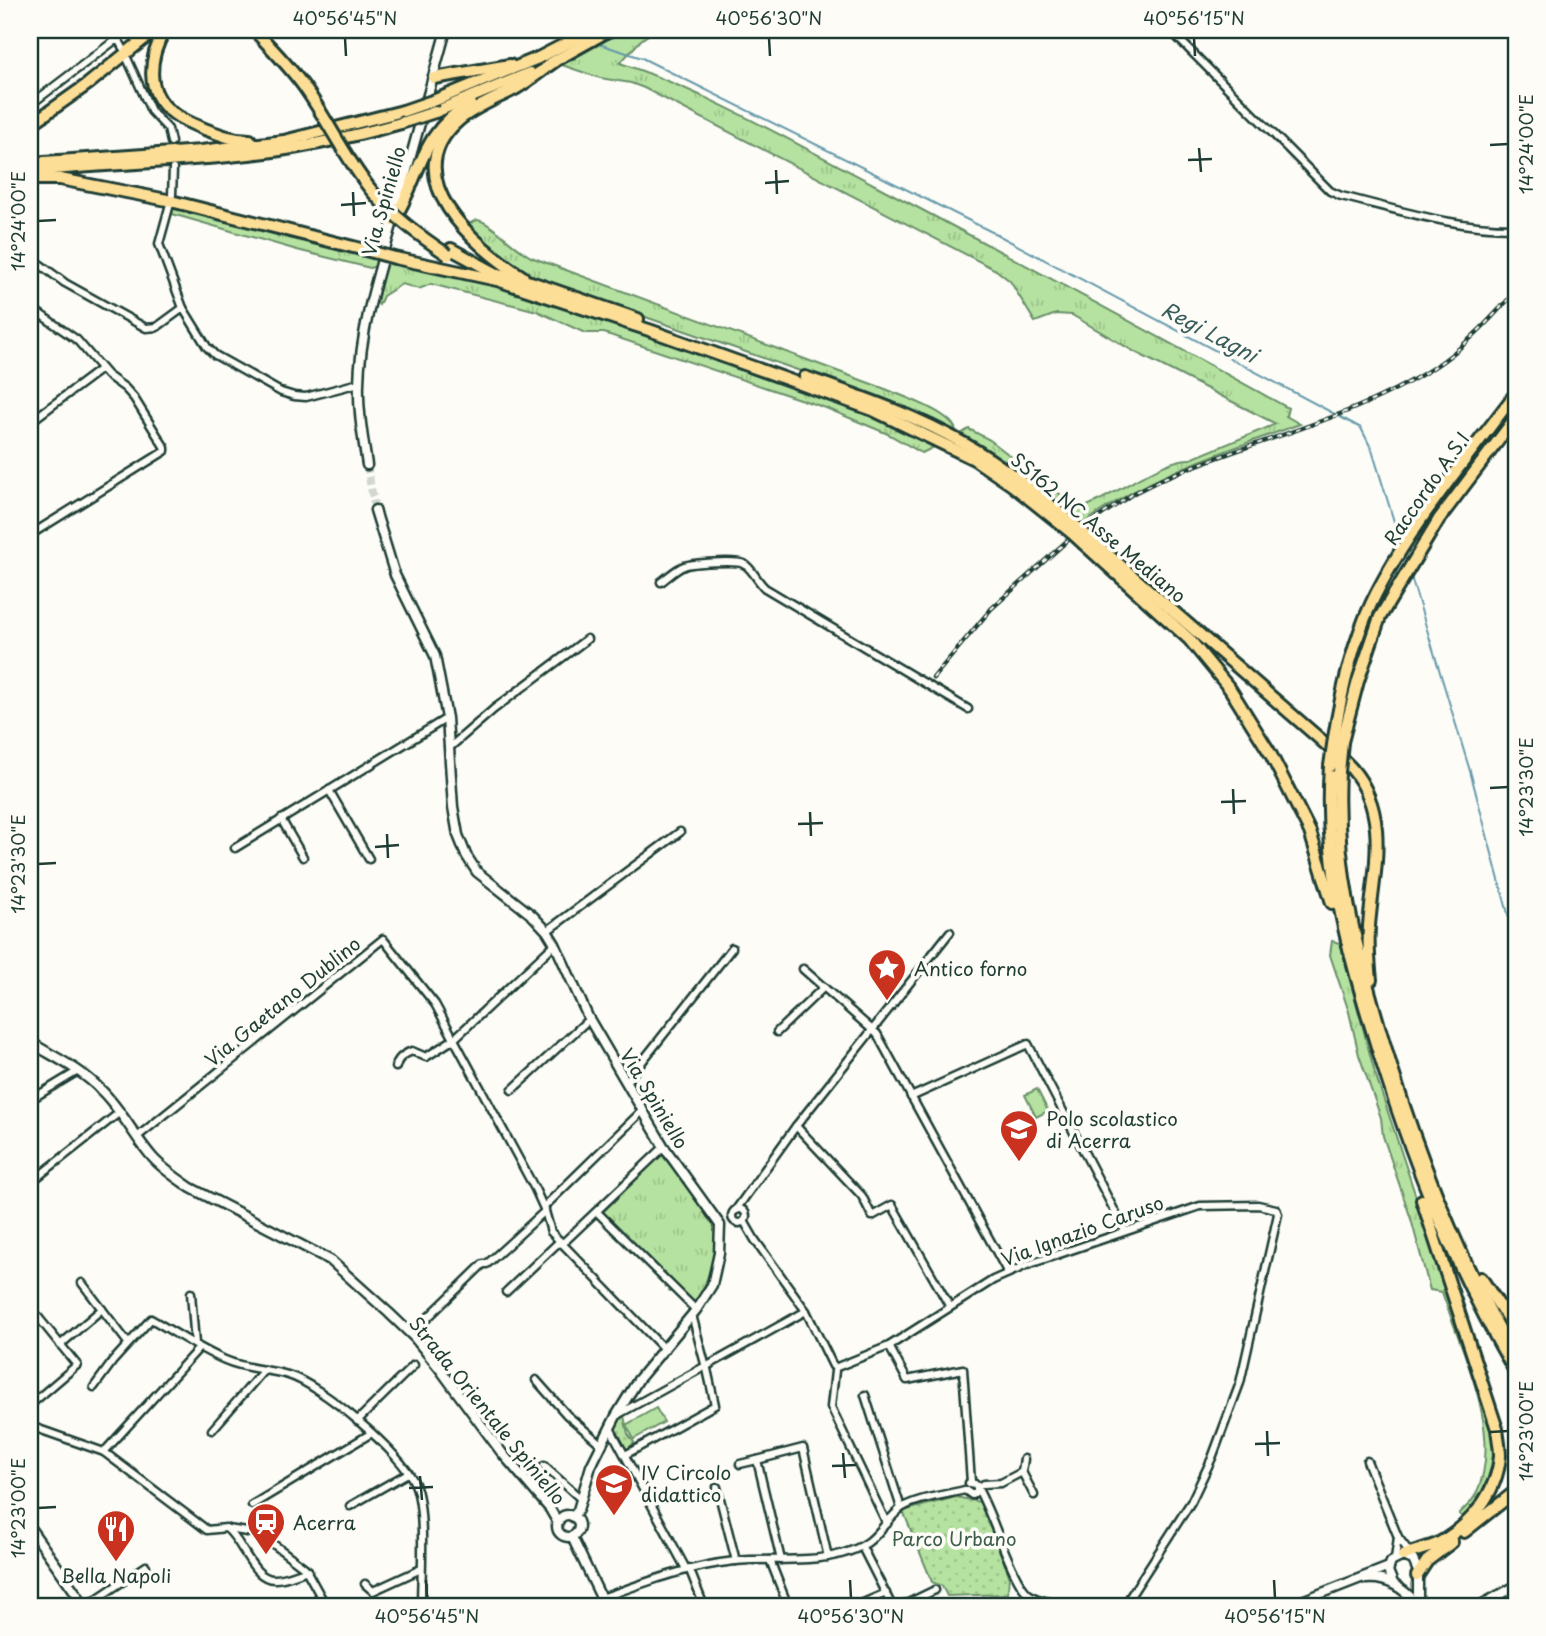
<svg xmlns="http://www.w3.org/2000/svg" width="1546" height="1636" viewBox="0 0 1546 1636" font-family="'Playpen Sans',sans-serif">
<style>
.grass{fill:url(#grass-tufts);stroke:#6a906a;stroke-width:2}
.park{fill:url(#park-dots);stroke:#6a906a;stroke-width:2}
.pitch{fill:#b5e2a0;stroke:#6a906a;stroke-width:2}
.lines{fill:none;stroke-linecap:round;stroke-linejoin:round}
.stream{stroke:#669aaa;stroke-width:2}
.secondary-tunnel{stroke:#d1d6d0;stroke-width:8;stroke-dasharray:8 4;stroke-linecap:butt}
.street-casing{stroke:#1f3d34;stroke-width:11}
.secondary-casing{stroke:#1f3d34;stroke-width:13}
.highway-casing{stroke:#1f3d34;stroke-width:16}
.street{stroke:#fdfcf7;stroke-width:6}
.secondary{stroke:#fdfcf7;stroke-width:8}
.highway{stroke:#fdde96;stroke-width:10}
.rail-casing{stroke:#1f3d34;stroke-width:4.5}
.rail{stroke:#fdfcf7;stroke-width:2;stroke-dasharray:5;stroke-linecap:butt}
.highway-bridge-casing{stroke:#1f3d34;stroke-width:16;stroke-linecap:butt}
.highway-bridge{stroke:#fdde96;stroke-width:10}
.ticks{fill:none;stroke:#1f3d34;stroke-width:2.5}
.labels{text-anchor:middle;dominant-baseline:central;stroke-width:7;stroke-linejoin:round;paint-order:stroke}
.street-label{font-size:19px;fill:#1f3d34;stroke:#fdfcf7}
.poi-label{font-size:19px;fill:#1f3d34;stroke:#fdfcf7;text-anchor:start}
.park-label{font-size:19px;fill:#3d5e4a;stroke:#fdfcf7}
.water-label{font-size:21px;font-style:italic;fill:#375c5b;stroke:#fdfcf7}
.neatline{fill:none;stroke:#1f3d34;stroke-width:2.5}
.ticks-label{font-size:18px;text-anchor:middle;fill:#1f3d34}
</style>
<defs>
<pattern id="grass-tufts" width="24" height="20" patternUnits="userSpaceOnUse" patternTransform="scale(1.75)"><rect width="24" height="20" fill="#b5e2a0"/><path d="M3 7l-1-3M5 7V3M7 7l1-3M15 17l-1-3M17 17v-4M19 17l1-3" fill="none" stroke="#9bc38a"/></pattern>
<pattern id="park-dots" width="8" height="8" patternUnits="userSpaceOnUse" patternTransform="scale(1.75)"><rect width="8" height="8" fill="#b5e2a0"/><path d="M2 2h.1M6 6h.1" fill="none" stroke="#9bc38a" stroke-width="1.8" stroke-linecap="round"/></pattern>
</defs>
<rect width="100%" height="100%" fill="#fdfcf7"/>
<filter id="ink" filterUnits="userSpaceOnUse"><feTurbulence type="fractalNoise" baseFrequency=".0143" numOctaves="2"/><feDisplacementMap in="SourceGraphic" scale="14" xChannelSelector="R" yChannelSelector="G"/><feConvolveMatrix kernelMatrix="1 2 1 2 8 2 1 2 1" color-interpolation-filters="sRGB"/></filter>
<g filter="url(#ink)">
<g class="grass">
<path d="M624,30H655L641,40L620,63C708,93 791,141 873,184C1012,257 1150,332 1288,408L1286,416L1300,424C1223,452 1146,476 1080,526L959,435L969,429L990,440L1079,509C1110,500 1163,457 1191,459L1276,424L1135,352L1072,315L1056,314L1035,322L1010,281L996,270L644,88L631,83L600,78L562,65Z"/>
<path d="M173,202L379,255L376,266L370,268L297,250L169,213Z"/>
<path d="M477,220C490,221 515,249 531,257L888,390C904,397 955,414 956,432L954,434L829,381L531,277C505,263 488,245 468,224Z"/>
<path d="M386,257L522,293L647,335L858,408L938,445L922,453L888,434L826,408L604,333H585L537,311L431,284L419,289L402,284L383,296L379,305L377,302Z"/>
<path d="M1332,941L1340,943L1375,1073L1493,1429C1496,1478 1495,1481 1464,1519L1459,1514C1465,1508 1473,1501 1476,1494C1505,1435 1461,1350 1442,1292L1430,1290L1411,1219L1383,1136L1381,1118L1359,1055L1349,1012L1330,955Z"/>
<path d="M661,1154C670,1165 712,1215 715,1225C720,1248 707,1284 695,1304L603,1212Z"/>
</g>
<g class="park">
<path d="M624,1416L628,1434L634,1442L626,1452L612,1428L619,1418Z"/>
<path d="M956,1497L980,1502L1009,1575L1008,1594L947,1596L942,1586L932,1582L903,1511Z"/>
</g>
<g class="pitch">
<path d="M1037,1089L1048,1111L1036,1117L1025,1095Z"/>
<path d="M656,1408L664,1422L634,1439L626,1425Z"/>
</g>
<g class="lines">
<g class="stream">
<path d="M558,30L574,35"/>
<path d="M596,43L642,58L996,234L1361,428L1372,450L1400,541"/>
<path d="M1404,554L1407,565"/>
<path d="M1411,577L1470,771L1516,944"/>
</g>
<path class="secondary-tunnel" d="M367,465L375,510"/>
<defs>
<g id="street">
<path d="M1170,30L1330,191L1341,196C1399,210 1457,229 1516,228"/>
<path d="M127,58L151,111L168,129L171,142"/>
<path d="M30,105L114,41H119L123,48"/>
<path d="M172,195L173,169"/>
<path d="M170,204L159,244L183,308"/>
<path d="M30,257L65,283L146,328L157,327L183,308L207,347L215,355L281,392L294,396L306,397L359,383"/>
<path d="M30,307L77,340L107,375L125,388L134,398L165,448V451L30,535"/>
<path d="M30,422L101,369"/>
<path d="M661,582C668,577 676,569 684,566C692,563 736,560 744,564C752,568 757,581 765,588L968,709"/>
<path d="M449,748L494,709L587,639"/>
<path d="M329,790L369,859"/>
<path d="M281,819L303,857"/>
<path d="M235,848L447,718"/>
<path d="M547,931L680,832"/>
<path d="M803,969L877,1034L1008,1273"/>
<path d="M777,1032L824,987"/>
<path d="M396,1067C397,1058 404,1054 412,1051L426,1057L454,1039L555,944"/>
<path d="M626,1082L732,948"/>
<path d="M512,1090L589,1019"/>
<path d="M911,1097L1028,1044L1125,1231"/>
<path d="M30,1100L78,1071"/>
<path d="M796,1126L862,1196L872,1216L892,1205L950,1307"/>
<path d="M137,1137L383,939L435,1004L535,1189L545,1211L551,1232L665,1350"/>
<path d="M30,1167L37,1177"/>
<path d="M30,1183L120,1112"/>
<path d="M544,1207L642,1111"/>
<circle cx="739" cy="1216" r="7"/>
<path d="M735,1211L796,1126L950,932"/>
<path d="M597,1212L696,1310"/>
<path d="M744,1221L755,1240L806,1311L833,1366"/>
<path d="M562,1244L664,1147"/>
<path d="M82,1283L128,1343"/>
<path d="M506,1292L560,1241"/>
<path d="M191,1293L195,1344"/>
<path d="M692,1315L705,1364"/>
<path d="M411,1334L483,1264H487L545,1211"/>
<path d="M60,1345L102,1309"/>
<path d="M889,1346L907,1380L963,1369L971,1482"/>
<path d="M709,1365L806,1311"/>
<path d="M837,1367L889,1346L993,1280L1027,1265L1200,1206L1258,1205L1276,1209L1278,1214L1240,1383L1212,1458L1191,1502L1124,1606"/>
<path d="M835,1371L831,1407L887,1524"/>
<path d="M536,1380L567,1415L602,1445"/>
<path d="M94,1387L113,1361L151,1319C176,1333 199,1349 225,1360C245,1369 268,1369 288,1375C320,1384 402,1453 415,1484C426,1510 421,1576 421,1606"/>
<path d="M865,1395L901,1508"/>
<path d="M30,1405L77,1365L38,1317"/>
<path d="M617,1415L704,1367"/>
<path d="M357,1421L414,1365"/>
<path d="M30,1426L104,1452L207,1530L226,1528C243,1541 252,1580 275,1579C286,1579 298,1573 308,1570"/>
<path d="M610,1428L686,1569"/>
<path d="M212,1430L264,1370"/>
<path d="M104,1452L199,1348"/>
<path d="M625,1455L715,1405L707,1369"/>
<path d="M1367,1461L1398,1537L1411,1554"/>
<path d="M740,1464L757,1460"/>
<path d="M544,1466L581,1499"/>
<path d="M1022,1472L1024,1459"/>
<path d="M969,1483L975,1484C991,1507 1012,1584 1030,1595C1041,1603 1059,1603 1072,1606"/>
<path d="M717,1487L736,1561"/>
<path d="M977,1487L984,1484L1001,1483L1022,1472L1034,1495"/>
<path d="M965,1490L972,1495L977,1491V1487"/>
<path d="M252,1505L370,1434"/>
<path d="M350,1506L408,1473"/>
<path d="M228,1529L260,1534L305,1568L326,1606"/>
<path d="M862,1547L892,1606"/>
<path d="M1395,1559L1398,1537"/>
<path d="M770,1560L788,1606"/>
<path d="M781,1560L757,1460L803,1448L828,1557"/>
<path d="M689,1568L704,1606"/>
<path d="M365,1584L373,1591L421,1569"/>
<path d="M602,1598C646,1582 688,1566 735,1561C770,1558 807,1563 841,1554C877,1544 875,1532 899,1510C911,1499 949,1494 965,1490"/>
<path d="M86,1606L146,1566"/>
<path d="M856,1606L886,1593"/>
<path d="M902,1606L935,1590"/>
</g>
<g id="secondary">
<path d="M397,206L446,30"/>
<path d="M367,465C363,438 358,411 359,384C360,328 379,271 394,218"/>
<path d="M375,510L395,575L435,656L447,718L453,807L458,835L466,855L477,872L533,916L547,931L555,944L588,1017L664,1147L720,1225L719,1253L712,1285L696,1310L638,1380L616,1416L591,1466L578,1510L573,1517"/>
<path d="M30,1042C54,1057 81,1069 101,1090C122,1110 134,1137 153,1158C164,1170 178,1179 191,1188L330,1260L389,1313L414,1337L440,1369L502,1453L550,1509L558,1523"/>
<circle cx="568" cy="1526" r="11"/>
<path d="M30,1528L85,1606"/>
<path d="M572,1537L605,1606"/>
<path d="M1366,1579C1389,1577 1403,1589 1418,1604"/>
<path d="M1393,1583L1388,1571L1391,1562L1403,1556L1413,1560L1418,1571V1604"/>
<path d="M1289,1606L1389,1567"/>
<path d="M1479,1606L1516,1586"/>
</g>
<g id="highway">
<path d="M165,30C149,56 144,93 173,113C182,120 192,124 202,128C218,134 232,140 250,140"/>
<path d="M551,63L610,30"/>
<path d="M434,78L510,65"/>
<path d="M438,99L538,58L592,30"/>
<path d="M435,112L530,73"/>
<path d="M30,125L88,84L155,30"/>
<path d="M30,163L201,151L284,141L403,111"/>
<path d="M30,171C103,164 176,162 249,154C300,149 351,137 401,123"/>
<path d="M30,179H60L167,200L373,252"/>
<path d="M393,221C422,175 419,133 470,104"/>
<path d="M451,249L495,273L531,282L638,319"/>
<path d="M395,258L497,280L649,330L873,410L974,459L1012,485L1072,533"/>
<path d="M523,277C474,246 395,177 458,121C474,107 496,99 515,89C529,81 541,71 555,61"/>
<path d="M805,377C859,396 915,415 965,444C1006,467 1042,498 1078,528"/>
<path d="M1090,539L1320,739C1331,749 1342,758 1352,769C1391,815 1373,873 1369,926C1368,945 1369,962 1371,980"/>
<path d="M1084,544L1189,639L1230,689L1270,753L1310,832L1332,903"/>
<path d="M1334,738C1341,693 1352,645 1371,604C1407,529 1466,459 1516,393"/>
<path d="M1342,742L1358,681L1380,617L1439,519L1516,417"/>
<path d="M1330,766C1323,862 1346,946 1374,1037C1411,1159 1452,1263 1516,1373"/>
<path d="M1339,772C1334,866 1355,944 1381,1033C1414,1146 1456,1257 1516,1358"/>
<path d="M1481,1278L1516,1331"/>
<path d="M1464,1532L1516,1491"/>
<path d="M1403,1556C1415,1550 1427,1549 1439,1543C1471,1525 1497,1493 1500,1456C1500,1447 1498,1438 1497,1429L1422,1200"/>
<path d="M1417,1576L1427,1561L1452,1542"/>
</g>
</defs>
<use href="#street" class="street-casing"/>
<use href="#secondary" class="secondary-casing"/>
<use href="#highway" class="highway-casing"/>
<use href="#street" class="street"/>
<use href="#secondary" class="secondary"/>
<use href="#highway" class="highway"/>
<defs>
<g id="rail">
<path d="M1087,525L1134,493L1162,479C1252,440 1362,418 1443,361C1471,341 1493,316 1516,291"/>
<path d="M933,678L991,609L1068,540"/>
</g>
</defs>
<use href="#rail" class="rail-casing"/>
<use href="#rail" class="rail"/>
<defs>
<g id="highway-bridge">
<path d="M258,34C275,52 293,70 307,91C329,123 346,159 371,190C392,216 420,236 448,255"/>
<path d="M403,111L438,99"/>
<path d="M401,123L435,112"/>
<path d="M373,252L395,258"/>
<path d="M1078,528L1090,539"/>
<path d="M1072,533L1084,544"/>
<path d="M1330,766L1334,738"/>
<path d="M1339,772L1342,742"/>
</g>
</defs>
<use href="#highway-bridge" class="highway-bridge-casing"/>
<use href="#highway-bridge" class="highway-bridge"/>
</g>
</g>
<path class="ticks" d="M345,38L346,56M769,38L770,56M1194,38L1195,56M1490,145L1508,144M1199,148L1201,172M1188,160L1212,159M776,170L777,194M765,183L789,181M353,192L354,216M341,205L366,203M38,221L56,220M1490,788L1508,787M1233,789L1234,814M1221,802L1246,801M810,812L811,836M798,824L823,823M387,834L388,858M375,847L399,845M38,864L56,863M1267,1431L1268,1456M1490,1432L1508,1431M1255,1444L1280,1443M843,1453L845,1478M832,1466L856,1465M420,1476L422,1500M409,1488L433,1487M38,1508L56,1507M426,1580L427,1598M850,1580L851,1598M1274,1580L1275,1598"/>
<defs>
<symbol id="sight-pin" viewBox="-11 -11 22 30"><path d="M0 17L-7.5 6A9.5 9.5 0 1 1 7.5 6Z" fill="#c8321e" stroke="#fdfcf7"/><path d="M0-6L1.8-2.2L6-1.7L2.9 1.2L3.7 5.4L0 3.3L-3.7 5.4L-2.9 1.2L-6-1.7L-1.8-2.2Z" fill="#fff"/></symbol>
<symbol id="school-pin" viewBox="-11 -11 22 30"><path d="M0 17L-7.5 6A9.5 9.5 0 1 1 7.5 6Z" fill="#c8321e" stroke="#fdfcf7"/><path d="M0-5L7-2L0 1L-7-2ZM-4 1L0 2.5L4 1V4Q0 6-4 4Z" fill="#fff"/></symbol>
<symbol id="station-pin" viewBox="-11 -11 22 30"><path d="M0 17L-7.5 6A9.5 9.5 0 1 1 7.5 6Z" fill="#c8321e" stroke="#fdfcf7"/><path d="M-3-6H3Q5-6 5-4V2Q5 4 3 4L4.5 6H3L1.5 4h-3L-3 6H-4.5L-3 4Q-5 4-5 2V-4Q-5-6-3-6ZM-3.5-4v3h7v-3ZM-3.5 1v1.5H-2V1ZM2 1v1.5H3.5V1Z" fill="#fff"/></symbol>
<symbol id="restaurant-pin" viewBox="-11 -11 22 30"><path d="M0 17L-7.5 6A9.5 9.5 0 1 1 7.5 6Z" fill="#c8321e" stroke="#fdfcf7"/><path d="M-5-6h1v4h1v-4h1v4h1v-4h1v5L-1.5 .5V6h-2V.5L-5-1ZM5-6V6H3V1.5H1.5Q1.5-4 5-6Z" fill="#fff"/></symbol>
</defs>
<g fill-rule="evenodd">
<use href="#sight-pin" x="865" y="946" width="44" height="60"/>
<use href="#school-pin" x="997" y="1107" width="44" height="60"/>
<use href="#school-pin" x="592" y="1461" width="44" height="60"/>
<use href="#station-pin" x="244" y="1500" width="44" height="60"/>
<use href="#restaurant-pin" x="94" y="1507" width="44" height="60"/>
</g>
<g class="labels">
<g class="street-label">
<text transform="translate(383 201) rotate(-74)">Via Spiniello</text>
<text transform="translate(1426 488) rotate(-55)">Raccordo A.S.I</text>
<text transform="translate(1099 527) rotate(40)">SS162 NC Asse Mediano</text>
<text transform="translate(282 1001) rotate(-39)">Via Gaetano Dublino</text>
<text transform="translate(655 1098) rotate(59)">Via Spiniello</text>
<text transform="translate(1082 1230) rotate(-20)">Via Ignazio Caruso</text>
<text transform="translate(488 1410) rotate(51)">Strada Orientale Spiniello</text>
</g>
<g class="poi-label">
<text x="914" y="968">Antico forno</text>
<text x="1046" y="1118">Polo scolastico<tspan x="1046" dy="22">di Acerra</tspan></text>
<text x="641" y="1472">IV Circolo<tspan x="641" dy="22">didattico</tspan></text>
<text x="293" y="1522">Acerra</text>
<text x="116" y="1575" text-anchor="middle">Bella Napoli</text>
</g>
<g class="park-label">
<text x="954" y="1538">Parco Urbano</text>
</g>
<g class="water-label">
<text transform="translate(1210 331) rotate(28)">Regi Lagni</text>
</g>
</g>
<rect width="1546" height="1636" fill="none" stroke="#fdfcf7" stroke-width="77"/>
<rect x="38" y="38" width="1470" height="1560" class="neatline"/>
<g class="ticks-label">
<text x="345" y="25">40°56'45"N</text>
<text x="769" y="25">40°56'30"N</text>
<text x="1194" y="25">40°56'15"N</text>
<text transform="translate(1527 144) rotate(-90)" y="6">14°24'00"E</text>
<text transform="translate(19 221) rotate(-90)" y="6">14°24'00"E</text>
<text transform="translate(1527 787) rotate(-90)" y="6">14°23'30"E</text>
<text transform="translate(19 864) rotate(-90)" y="6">14°23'30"E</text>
<text transform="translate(1527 1431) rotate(-90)" y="6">14°23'00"E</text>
<text transform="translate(19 1508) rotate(-90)" y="6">14°23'00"E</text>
<text x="427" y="1623">40°56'45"N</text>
<text x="851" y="1623">40°56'30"N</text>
<text x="1275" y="1623">40°56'15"N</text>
</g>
</svg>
